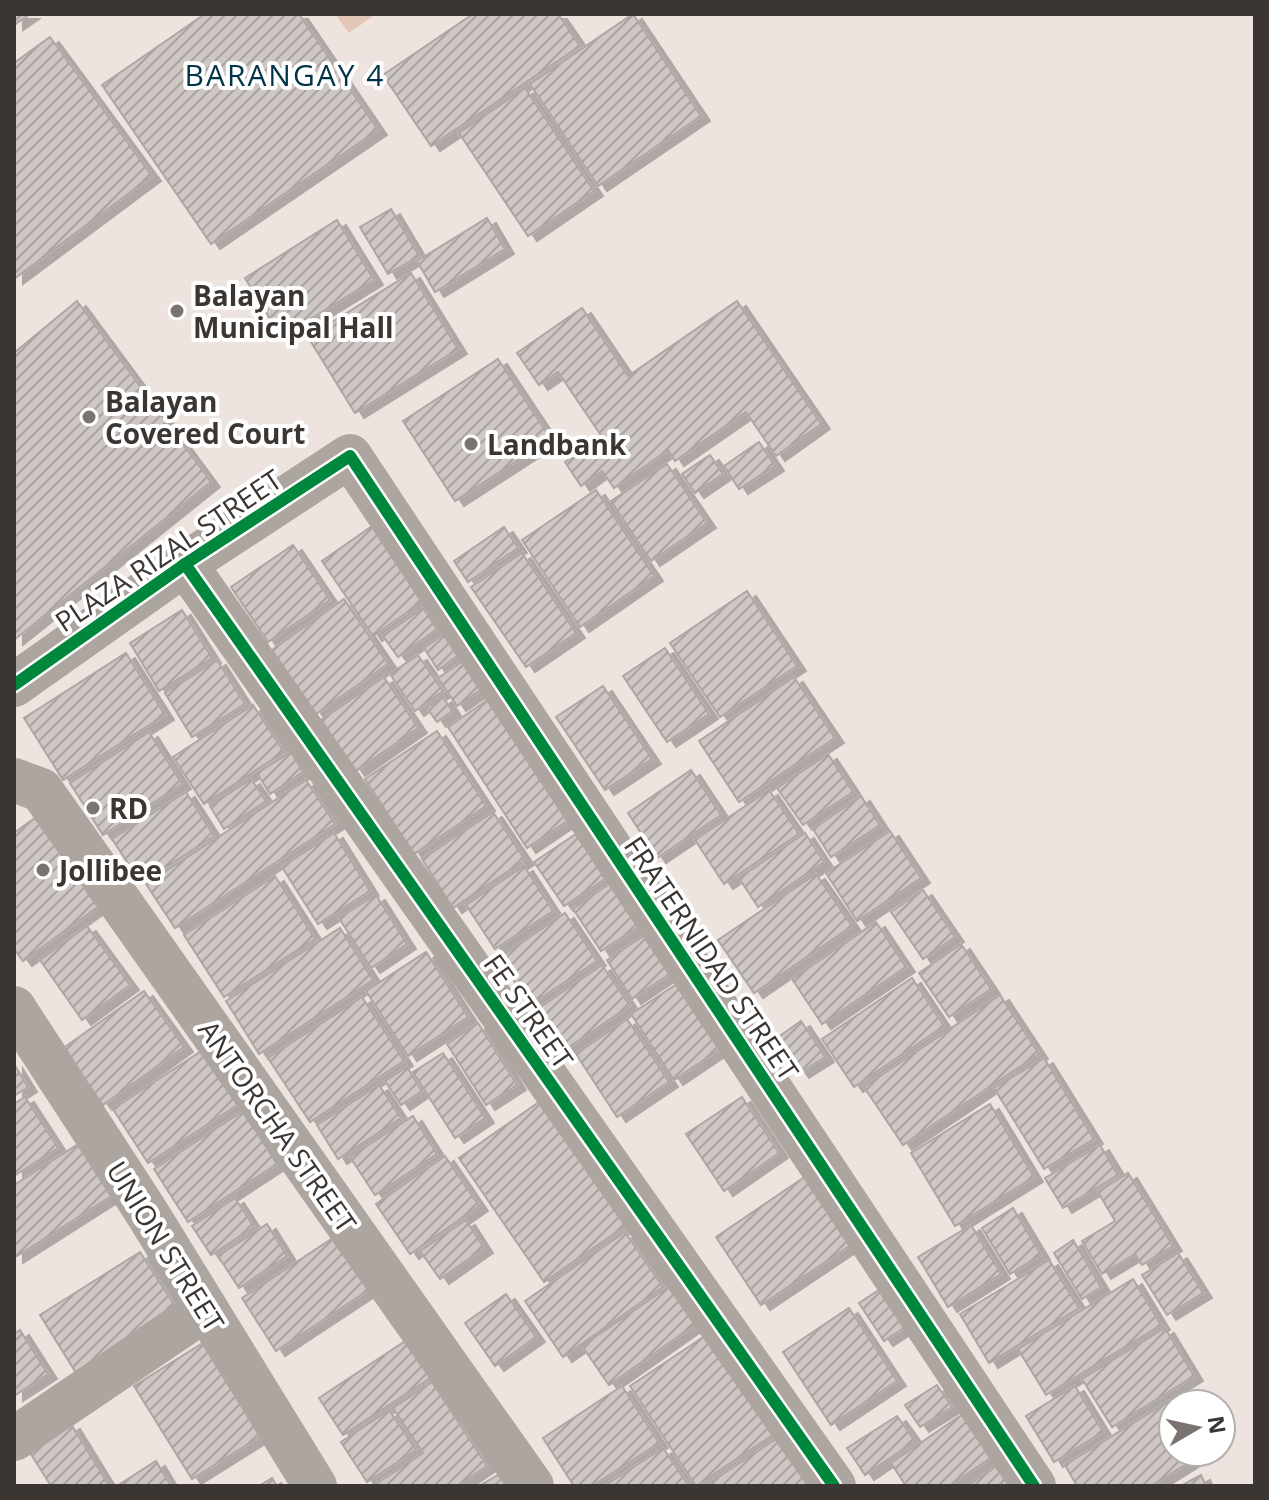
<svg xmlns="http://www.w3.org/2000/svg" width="1269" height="1500" viewBox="0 0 1269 1500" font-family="'Open Sans',sans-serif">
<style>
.green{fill:#e4c6b6}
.building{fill:url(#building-hatch);stroke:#ada7a4;stroke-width:2;filter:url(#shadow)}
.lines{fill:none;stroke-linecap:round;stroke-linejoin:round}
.minor{stroke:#aca5a0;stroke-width:44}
.cycleway-casing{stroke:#fff;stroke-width:17}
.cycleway{stroke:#00873e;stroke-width:12}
.poi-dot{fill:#7a7370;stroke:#fff;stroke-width:3}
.labels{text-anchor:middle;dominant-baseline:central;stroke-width:8;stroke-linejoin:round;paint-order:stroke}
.poi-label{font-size:28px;font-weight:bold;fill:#3c3633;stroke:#fff;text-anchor:start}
.street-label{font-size:28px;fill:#3c3633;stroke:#fff}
.neighbourhood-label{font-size:30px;letter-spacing:2px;fill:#023447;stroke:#fff}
</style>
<defs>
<pattern id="building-hatch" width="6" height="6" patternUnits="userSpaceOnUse" patternTransform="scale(2)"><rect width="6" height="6" fill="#cfc7c4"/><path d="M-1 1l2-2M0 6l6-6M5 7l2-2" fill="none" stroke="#a9a2a0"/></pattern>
<filter id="shadow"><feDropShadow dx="9" dy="5" stdDeviation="0" flood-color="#0004"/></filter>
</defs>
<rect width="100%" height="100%" fill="#ede4e0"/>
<path class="green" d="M335,14H376L349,33Z"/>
<g class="building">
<path d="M14,14H30L14,25Z"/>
<path d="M205,14H299L378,130L211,244L102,85Z"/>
<path d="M473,14H558L580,46L431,146L383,75Z"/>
<path d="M633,14L701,116L598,186L530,84Z"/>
<path d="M50,37L152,176L14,279V63Z"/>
<path d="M525,88L594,191L528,236L459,133Z"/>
<path d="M391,209L419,256L388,274L360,227Z"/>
<path d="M487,218L505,249L435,292L417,261Z"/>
<path d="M337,220L374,280L281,337L245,278Z"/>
<path d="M411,273L458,349L355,413L308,337Z"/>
<path d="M77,301L211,482L14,640V353Z"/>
<path d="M737,301L821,424L776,456L746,412L675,461L668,450L614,488L602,471L581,486L565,462L602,437L558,372L539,385L517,353L582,308L628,376Z"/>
<path d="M498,359L551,439L455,501L403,421Z"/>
<path d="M759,442L775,466L739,489L724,466Z"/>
<path d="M710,455L723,474L695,493L682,474Z"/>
<path d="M667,464L707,523L651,561L611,501Z"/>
<path d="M596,490L654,576L580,627L522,540Z"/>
<path d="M378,522L429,597L373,636L322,561Z"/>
<path d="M504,527L518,548L468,582L454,561Z"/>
<path d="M293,545L330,600L268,642L231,587Z"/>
<path d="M522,553L576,633L526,667L471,587Z"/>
<path d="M747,591L797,666L720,717L670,643Z"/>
<path d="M344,599L388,664L316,714L272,650Z"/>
<path d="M423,608L437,629L398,657L383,636Z"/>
<path d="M182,610L212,658L159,691L130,643Z"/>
<path d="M448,631L463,652L438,670L424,648Z"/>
<path d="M665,648L709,714L667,742L623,676Z"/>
<path d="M126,653L165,715L63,780L24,718Z"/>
<path d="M418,655L443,691L415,711L390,674Z"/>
<path d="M469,657L488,685L457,706L438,678Z"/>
<path d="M217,660L245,704L192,737L165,693Z"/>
<path d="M384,677L418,728L356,771L321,720Z"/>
<path d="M794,677L835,738L739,802L699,741Z"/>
<path d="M603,686L652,759L605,790L556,717Z"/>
<path d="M502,690L582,811L527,848L448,727Z"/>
<path d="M443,697L452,711L437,722L427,708Z"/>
<path d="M253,705L284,752L204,804L173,757Z"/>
<path d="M437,731L486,806L414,854L365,779Z"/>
<path d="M149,732L182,784L103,835L70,783Z"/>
<path d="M291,752L303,772L270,794L257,773Z"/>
<path d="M828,754L853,792L803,825L777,788Z"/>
<path d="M691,770L721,815L657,858L628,813Z"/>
<path d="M251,779L266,801L224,829L210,806Z"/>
<path d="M306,780L335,824L175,928L146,884Z"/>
<path d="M769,790L799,834L724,884L695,840Z"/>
<path d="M186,792L214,836L141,883L112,839Z"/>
<path d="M861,796L880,825L831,857L813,829Z"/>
<path d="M493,812L525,860L453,908L422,859Z"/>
<path d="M35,818L99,906L23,961L14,949V833Z"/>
<path d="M890,831L921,878L857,921L826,873Z"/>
<path d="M334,833L370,891L318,924L282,867Z"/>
<path d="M805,833L824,862L758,907L739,878Z"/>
<path d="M576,834L605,879L564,906L534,862Z"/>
<path d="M524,866L553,911L495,949L466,905Z"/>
<path d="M816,874L852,926L754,993L718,940Z"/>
<path d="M275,876L315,939L224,997L184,935Z"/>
<path d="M612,882L641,925L601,951L573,909Z"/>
<path d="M923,890L955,937L923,959L891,912Z"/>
<path d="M376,895L407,944L371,968L339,918Z"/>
<path d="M565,913L597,961L530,1005L499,958Z"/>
<path d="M876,922L906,967L822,1024L792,979Z"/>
<path d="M87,926L130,985L82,1020L40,960Z"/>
<path d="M340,928L373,980L259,1054L226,1001Z"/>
<path d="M648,933L674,971L632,999L607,960Z"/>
<path d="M961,944L991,989L949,1017L919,973Z"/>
<path d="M426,952L468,1017L408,1056L366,991Z"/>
<path d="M602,965L630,1006L563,1051L536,1010Z"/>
<path d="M912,978L944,1026L854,1087L822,1039Z"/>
<path d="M677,984L720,1049L674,1080L631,1014Z"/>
<path d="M144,991L184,1047L103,1105L62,1049Z"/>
<path d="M1000,995L1039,1054L903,1145L864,1087Z"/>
<path d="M362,997L404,1061L310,1122L268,1058Z"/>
<path d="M627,1019L669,1082L617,1117L576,1054Z"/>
<path d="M801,1021L825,1057L800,1073L777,1038Z"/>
<path d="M478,1023L517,1085L486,1105L447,1044Z"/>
<path d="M203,1050L239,1104L148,1163L113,1109Z"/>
<path d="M443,1053L485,1118L455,1138L413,1072Z"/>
<path d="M1044,1058L1094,1139L1044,1169L994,1088Z"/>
<path d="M14,1064L28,1087L14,1096Z"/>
<path d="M407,1067L422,1091L401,1105L385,1081Z"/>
<path d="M379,1085L401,1118L338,1159L317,1125Z"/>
<path d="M549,1095L634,1220L544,1282L459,1158Z"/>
<path d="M25,1097L58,1148L14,1176V1104Z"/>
<path d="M742,1097L779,1153L724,1191L686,1134Z"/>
<path d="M990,1104L1034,1177L955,1226L911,1153Z"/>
<path d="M243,1111L277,1164L188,1222L154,1169Z"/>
<path d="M413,1116L437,1154L375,1195L350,1157Z"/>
<path d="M80,1143L113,1195L14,1258V1185Z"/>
<path d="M1100,1145L1118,1175L1063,1208L1045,1178Z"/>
<path d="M445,1156L479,1206L410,1254L376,1204Z"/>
<path d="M1128,1173L1173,1246L1142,1265L1135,1254L1102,1274L1082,1241L1115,1221L1098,1192Z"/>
<path d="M809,1174L854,1243L761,1305L716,1237Z"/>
<path d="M235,1198L254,1227L211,1255L192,1226Z"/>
<path d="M1013,1208L1041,1255L1010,1274L982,1228Z"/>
<path d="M466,1220L484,1248L440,1279L420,1251Z"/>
<path d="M267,1224L287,1256L239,1288L218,1256Z"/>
<path d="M971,1225L1001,1274L948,1307L918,1257Z"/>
<path d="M625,1232L663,1287L563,1357L525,1301Z"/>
<path d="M336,1236L370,1289L276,1351L242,1298Z"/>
<path d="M1073,1240L1101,1287L1082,1299L1054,1253Z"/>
<path d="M140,1252L179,1312L78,1376L40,1315Z"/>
<path d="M1178,1253L1203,1293L1167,1315L1142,1275Z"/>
<path d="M1049,1260L1079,1308L989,1363L960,1314Z"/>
<path d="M683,1277L709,1315L609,1385L582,1346Z"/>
<path d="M1133,1279L1161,1325L1046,1395L1018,1349Z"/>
<path d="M888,1284L913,1322L884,1341L859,1303Z"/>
<path d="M506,1294L536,1337L495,1366L465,1323Z"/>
<path d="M849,1308L897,1381L831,1425L783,1352Z"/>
<path d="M1165,1328L1194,1376L1112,1427L1082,1379Z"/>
<path d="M20,1330L48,1374L14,1396V1334Z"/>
<path d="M711,1332L777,1432L696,1486L630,1386Z"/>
<path d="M410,1338L435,1375L343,1435L319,1398Z"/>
<path d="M203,1343L261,1436L192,1479L134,1386Z"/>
<path d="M432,1382L487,1466L457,1486H373L423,1453L393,1408Z"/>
<path d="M937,1385L952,1407L920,1427L905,1405Z"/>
<path d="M622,1386L659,1443L592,1486H574L543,1438Z"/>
<path d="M1075,1386L1103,1432L1054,1462L1026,1416Z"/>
<path d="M1169,1401L1173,1408V1452L1201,1455L1151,1486H1077L1065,1465Z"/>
<path d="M389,1410L416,1450L367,1482L341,1442Z"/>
<path d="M963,1414L992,1457L949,1486H906L891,1463Z"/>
<path d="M897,1416L915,1441L865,1475L847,1448Z"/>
<path d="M71,1424L108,1484L105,1486H51L29,1451Z"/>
<path d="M782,1435L813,1486H705Z"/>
<path d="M663,1448L688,1485L604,1486Z"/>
<path d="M156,1461L171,1486H117Z"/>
<path d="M998,1465L1011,1486H967Z"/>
<path d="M508,1469L518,1486H479Z"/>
<path d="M1201,1475L1206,1486H1181Z"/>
<path d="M272,1478L277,1486H259Z"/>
</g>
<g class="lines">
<g class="minor">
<path d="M185,564L834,1486"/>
<path d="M14,685L185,564L350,456L1034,1486"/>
<path d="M14,780L41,790L532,1486"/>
<path d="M14,1008L147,1213L315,1486"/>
<path d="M14,1439L206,1309"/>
</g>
<defs>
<g id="cycleway">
<path d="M185,564L834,1486"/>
<path d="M14,685L185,564L350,456L1034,1486"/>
</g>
</defs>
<use href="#cycleway" class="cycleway-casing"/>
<use href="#cycleway" class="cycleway"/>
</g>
<g class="poi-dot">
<circle cx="177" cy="311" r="8"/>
<circle cx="89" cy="417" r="8"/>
<circle cx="471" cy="444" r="8"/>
<circle cx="93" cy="808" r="8"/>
<circle cx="43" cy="870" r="8"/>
</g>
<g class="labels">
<g class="poi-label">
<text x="193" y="295">Balayan<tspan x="193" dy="32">Municipal Hall</tspan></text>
<text x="105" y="401">Balayan<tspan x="105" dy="32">Covered Court</tspan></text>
<text x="487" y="444">Landbank</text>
<text x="109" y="808">RD</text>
<text x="59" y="870">Jollibee</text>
</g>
<g class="street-label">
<text transform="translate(168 550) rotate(-34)">PLAZA RIZAL STREET</text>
<text transform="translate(712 958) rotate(56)">FRATERNIDAD STREET</text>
<text transform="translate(529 1011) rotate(55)">FE STREET</text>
<text transform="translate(278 1126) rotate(55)">ANTORCHA STREET</text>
<text transform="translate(166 1246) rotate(58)">UNION STREET</text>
</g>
<g class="neighbourhood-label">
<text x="285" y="74">BARANGAY 4</text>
</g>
</g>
<rect width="1269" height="1500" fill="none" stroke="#3c3633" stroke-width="32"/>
<g transform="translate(1197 1428) rotate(81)"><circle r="38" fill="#ffffff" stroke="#b1afad" stroke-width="2"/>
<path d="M0-6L14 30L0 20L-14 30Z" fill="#7a7370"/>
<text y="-12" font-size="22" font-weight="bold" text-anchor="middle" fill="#3c3633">N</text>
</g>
</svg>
